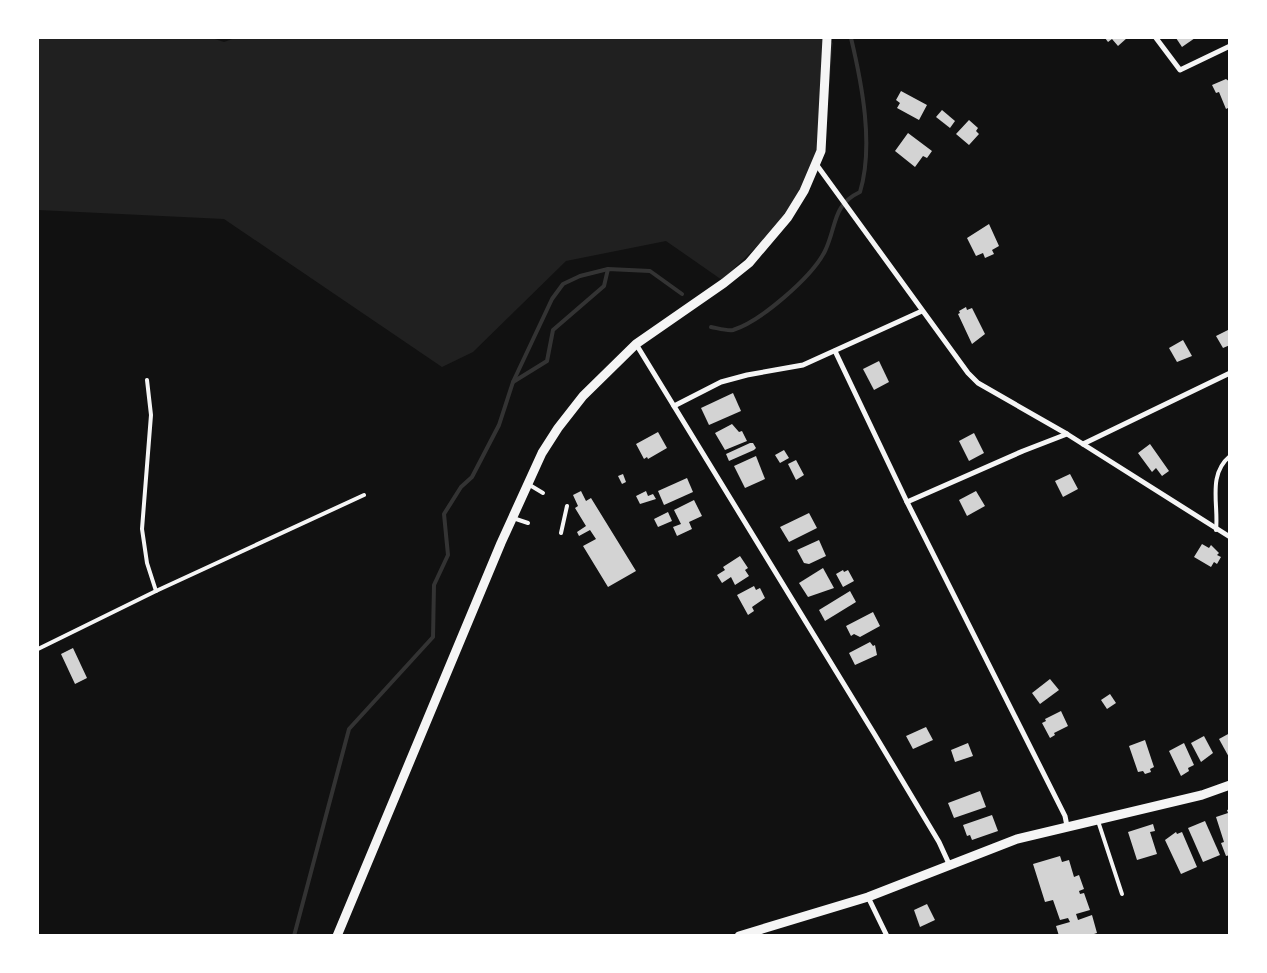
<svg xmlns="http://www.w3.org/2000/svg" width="1267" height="973" viewBox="0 0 1267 973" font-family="Karla,sans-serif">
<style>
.green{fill:#202020}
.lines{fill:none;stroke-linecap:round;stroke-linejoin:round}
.stream{stroke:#333;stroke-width:4}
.building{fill:#d3d3d3}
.service{stroke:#f5f5f5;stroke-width:4}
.minor{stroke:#f5f5f5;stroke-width:5}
.tertiary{stroke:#f5f5f5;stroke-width:9}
</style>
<rect width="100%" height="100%" fill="#111"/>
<path class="green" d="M38,38H212L224,42L235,38H825L833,43L823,158L782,222L722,280L666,241L566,261L473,352L442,367L224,219L38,210Z"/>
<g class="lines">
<g class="stream">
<path d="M711,327C717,328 727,331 733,330C761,321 812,277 825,251C837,226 832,205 860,192C874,146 862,84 851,38"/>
<path d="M513,382L552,299L563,284L580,276L608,269"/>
<path d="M294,936L349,729L433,637L434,585L448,555L444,514L461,487L472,477L499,425L513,382L547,361L553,330L604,286L608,269L650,271L682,294"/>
</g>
</g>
<g class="building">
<path d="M1105,38H1127L1118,46L1112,39L1108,42Z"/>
<path d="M1176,38H1195L1182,47Z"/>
<path d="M1226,79L1230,82V107L1226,109L1219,92L1216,93L1212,85Z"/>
<path d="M901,91L927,105L919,120L897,108L900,103L896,100Z"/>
<path d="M942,110L955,121L950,128L936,117Z"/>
<path d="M969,120L978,128L976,131L979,134L969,145L956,134Z"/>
<path d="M908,133L932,151L927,158L923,156L915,167L895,151Z"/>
<path d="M989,224L999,246L992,250L994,254L985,258L983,253L976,256L967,238Z"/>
<path d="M966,307L967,310L972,308L985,334L972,344L958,314L960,313L959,311Z"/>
<path d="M1230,329V345L1223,348L1216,336Z"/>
<path d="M1183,340L1192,356L1177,362L1169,348Z"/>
<path d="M879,361L889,382L874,390L863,369Z"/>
<path d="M733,393L741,411L709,425L701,408Z"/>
<path d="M732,424L739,432L742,431L747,441L725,450L715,433Z"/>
<path d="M658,432L667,448L648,459L647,457L644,459L636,444Z"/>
<path d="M974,433L984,453L969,461L959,441Z"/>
<path d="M750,443H753L756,448L754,450L729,461L726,454Z"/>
<path d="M1150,444L1169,471L1162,476L1156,468L1152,472L1138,453Z"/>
<path d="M784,450L789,458L780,463L775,455Z"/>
<path d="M756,456L765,479L745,488L734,466Z"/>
<path d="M796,460L804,475L796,480L788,464Z"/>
<path d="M623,474L626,482L622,484L618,476Z"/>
<path d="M1070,474L1078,489L1063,497L1055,481Z"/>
<path d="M687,478L693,492L664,505L658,491Z"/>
<path d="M581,491L586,501L591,498L636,571L608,587L583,546L596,539L590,530L579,536L577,532L586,526L575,508L578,506L573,495Z"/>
<path d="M646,491L648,496L653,494L656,499L640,504L636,496Z"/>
<path d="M976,491L985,506L967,516L959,500Z"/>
<path d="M694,500L702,516L689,522L692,529L677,536L673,527L681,524L674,510Z"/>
<path d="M668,512L672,521L658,527L654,519Z"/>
<path d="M809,513L817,528L789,542L780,527Z"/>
<path d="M819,540L826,556L809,564L804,563L797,550Z"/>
<path d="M1202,544L1209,548L1211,545L1219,553L1217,555L1221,557L1217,564L1214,562L1211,567L1194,557Z"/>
<path d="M740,556L748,568L745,570L749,576L735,585L731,577L722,583L717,575L725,570L723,567Z"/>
<path d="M823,568L834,588L808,597L799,583Z"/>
<path d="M843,570L844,572L848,570L854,581L843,587L836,574Z"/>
<path d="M754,586L756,590L760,588L765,598L752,607L754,611L748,615L737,595Z"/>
<path d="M850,591L856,602L825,621L819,610Z"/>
<path d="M873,612L880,626L860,637L854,634L851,636L846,626Z"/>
<path d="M870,642L873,646L875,645L877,655L855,665L849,653Z"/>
<path d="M73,648L87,678L75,684L61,654Z"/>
<path d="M1050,679L1059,690L1040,704L1032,693Z"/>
<path d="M1110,694L1116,703L1107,709L1101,700Z"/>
<path d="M1061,711L1068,726L1054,733L1055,735L1050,738L1042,723L1046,721L1045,719Z"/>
<path d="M926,727L933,740L913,749L906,736Z"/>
<path d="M1230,733V759L1219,739Z"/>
<path d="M1204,736L1213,753L1201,762L1191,743Z"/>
<path d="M1145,740L1154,767L1150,769L1151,772L1145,774L1143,771L1138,772L1129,746Z"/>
<path d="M968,743L973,756L955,762L951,750Z"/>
<path d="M1184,743L1194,765L1188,768L1189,771L1181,776L1169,751Z"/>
<path d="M980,791L986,807L954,818L948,803Z"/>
<path d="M1230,809V855L1226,856L1221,843L1224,842L1216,817L1228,813L1227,810Z"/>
<path d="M992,815L998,831L972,840L970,835L967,836L963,825Z"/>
<path d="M1205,821L1220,855L1203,862L1188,828Z"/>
<path d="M1153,824L1155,831L1150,832L1157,854L1137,860L1128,832Z"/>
<path d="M1176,832L1177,834L1182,832L1197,867L1181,874L1165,840Z"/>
<path d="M1060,856L1062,862L1069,860L1074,877L1079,875L1084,889L1079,891L1080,894L1084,893L1090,910L1076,914L1078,920L1092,915L1097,933L1088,936H1059L1056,926L1070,922L1068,918L1060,920L1053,900L1045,902L1033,864Z"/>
<path d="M927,904L935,920L920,927L914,910Z"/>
</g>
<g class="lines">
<g class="service">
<path d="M147,380L151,415L142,529L147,563L156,591"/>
<path d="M528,484L543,493"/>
<path d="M513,518L528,523"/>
<path d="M1216,530C1219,505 1207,475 1230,456"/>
<path d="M561,533L567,506"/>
<path d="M38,649L156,591L364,495"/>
<path d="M1098,821L1122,894"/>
</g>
<g class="minor">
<path d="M1156,38L1180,70L1230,46"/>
<path d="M816,164L968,373L978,383L1067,434L1230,537"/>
<path d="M636,344L875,735L939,842L950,866"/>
<path d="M835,351L907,502L1065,816L1067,826"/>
<path d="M674,406L721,382L747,375L803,365L922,311"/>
<path d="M1083,444L1230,373"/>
<path d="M907,502L1023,451L1067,434"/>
<path d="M868,897L887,936"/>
</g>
<g class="tertiary">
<path d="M337,936L501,543L542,453L558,428L583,396L636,344L724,283L749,263L788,217L804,191L821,151L827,38"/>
<path d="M739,936L868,897L1017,839L1202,795L1230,785"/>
</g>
</g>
<rect width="1267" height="973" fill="none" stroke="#ffffff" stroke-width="78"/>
</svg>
